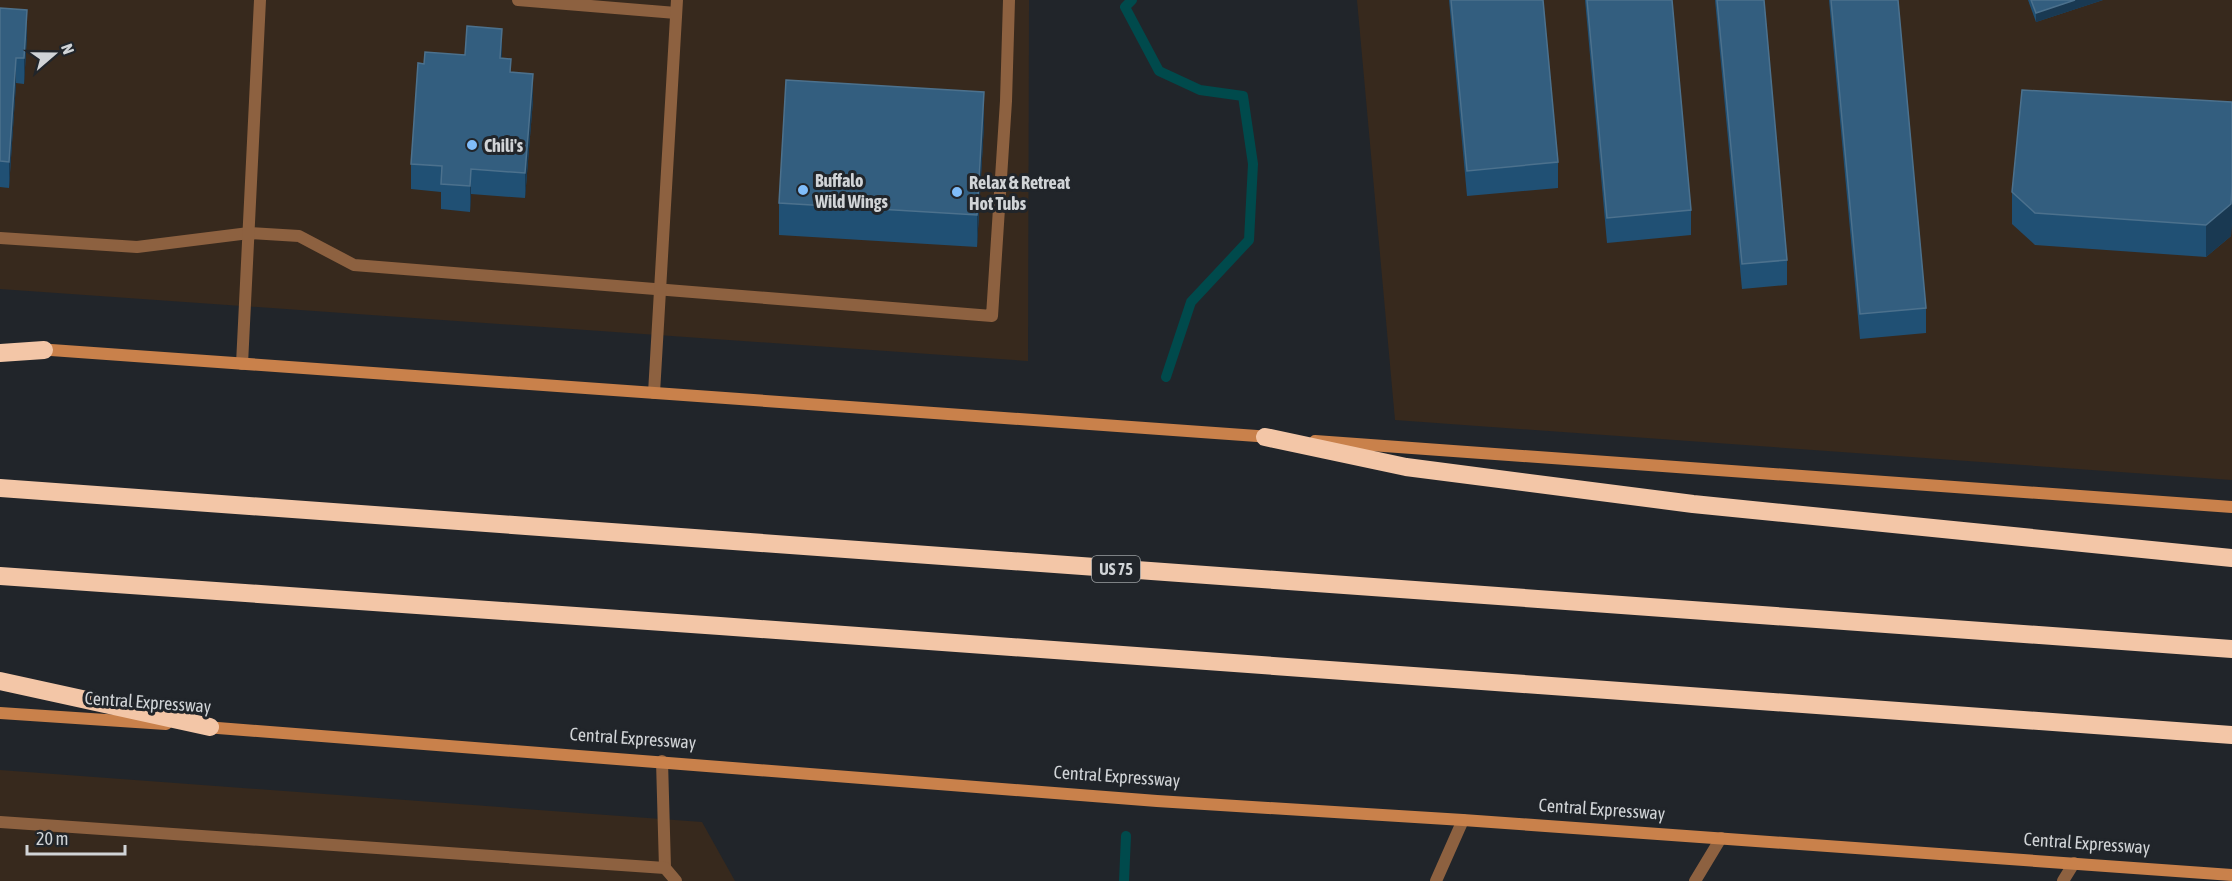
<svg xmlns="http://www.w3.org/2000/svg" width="2232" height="881" viewBox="0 0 2232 881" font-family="'Asap Condensed',sans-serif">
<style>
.commercial{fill:#37291d}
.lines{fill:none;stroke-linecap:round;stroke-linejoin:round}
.stream{stroke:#004a4c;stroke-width:10}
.lane{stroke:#8d6140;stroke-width:12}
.street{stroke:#8d6140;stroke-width:12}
.secondary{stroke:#c9814b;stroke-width:12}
.highway{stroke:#f3c6a7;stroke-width:18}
.wall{fill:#205074}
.shaded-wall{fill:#193952}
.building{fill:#335e7f;stroke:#4c718d;stroke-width:1.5}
.poi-dot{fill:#80bdfa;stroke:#21252a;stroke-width:2}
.labels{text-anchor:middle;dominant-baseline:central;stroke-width:6;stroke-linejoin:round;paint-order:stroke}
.shield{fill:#21252a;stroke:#9ca0a3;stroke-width:1.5}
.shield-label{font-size:16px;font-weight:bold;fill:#d1d4d7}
.poi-label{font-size:18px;font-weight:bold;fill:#d1d4d7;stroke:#21252a;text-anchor:start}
.street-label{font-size:18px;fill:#d1d4d7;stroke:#21252a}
</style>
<rect width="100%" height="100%" fill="#21252a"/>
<g class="commercial">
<path d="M0,0H1029L1028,361L0,289Z"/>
<path d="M1357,0H2232V480L1395,420Z"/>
<path d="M0,770L702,822L735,881H0Z"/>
</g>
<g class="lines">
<g class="stream">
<path d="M1132,0L1125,7L1159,71L1200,90L1243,96L1253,164L1249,240L1191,302L1166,377"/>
<path d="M1124,881L1126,836"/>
</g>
<g class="lane">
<path d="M518,0L676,13"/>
<path d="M0,238L137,247L249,233L299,236L354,265L992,316L1006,101L1009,0"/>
<path d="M242,364L260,0"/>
<path d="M654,393L677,0"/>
<path d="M662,761L665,868L676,881"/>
<path d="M0,822L665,868"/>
</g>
<g class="street">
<path d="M1436,881L1463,820"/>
<path d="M1695,881L1721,838"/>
<path d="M2063,881L2074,863"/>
</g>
<g class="secondary">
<path d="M37,349L1271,437"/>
<path d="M1315,441L2232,507"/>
<path d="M0,713L166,724"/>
<path d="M205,727L1157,801L1463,820L2232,875"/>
</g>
<g class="highway">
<path d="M0,353L44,350"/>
<path d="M1265,437L1406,467L1693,504L2232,558"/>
<path d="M0,488L2232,649"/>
<path d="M0,576L720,626L2232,735"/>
<path d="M0,681L210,727"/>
</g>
</g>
<g class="wall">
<path d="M1449,0H1543L1558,162V188L1467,196Z"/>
<path d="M1585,0H1672L1691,210V235L1607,243Z"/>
<path d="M1715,0H1764L1787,260V285L1742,289Z"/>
<path d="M1829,0H1898L1926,308V333L1860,339Z"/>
<path d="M2028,0H2103L2036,22Z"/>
<path d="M0,8L27,35L24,84L16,83L9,188L0,187Z"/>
<path d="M502,58L511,72L533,100L525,198L471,194L470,212L441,209V192L411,189V164L424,64Z"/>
<path d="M2232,102V218L2231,236L2206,257L2035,245L2012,224V192Z"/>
<path d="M984,124L977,247L779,235V203Z"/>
</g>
<g class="shaded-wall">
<path d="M2075,0H2103L2036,22V13Z"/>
<path d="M27,10V35L24,84V58Z"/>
<path d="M502,29V55L500,83V58Z"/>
<path d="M16,58V83L9,188V162Z"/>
<path d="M533,74V100L525,198V173Z"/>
<path d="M984,92V124L977,247V215Z"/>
<path d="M471,169V194L470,212V186Z"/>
<path d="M2232,186V218L2231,236L2206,257V225Z"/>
</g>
<g class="building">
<path d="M1451,0H1543L1558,162L1467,171Z"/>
<path d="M1587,0H1672L1691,210L1607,218Z"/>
<path d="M1717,0H1764L1787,260L1742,264Z"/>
<path d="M1831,0H1898L1926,308L1860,314Z"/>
<path d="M2031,0H2075L2036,13Z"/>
<path d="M0,8L27,10L24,58H16L9,162L0,161Z"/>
<path d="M467,26L502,29L500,58L511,59L510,72L533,74L525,173L471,169L470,186L441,184L442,166L411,164L418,63L424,64L425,52L465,55Z"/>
<path d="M786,80L984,92L977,215L779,203Z"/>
<path d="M2022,90L2232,102V186L2231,204L2206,225L2035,213L2012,192Z"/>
</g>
<g class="poi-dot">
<circle cx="472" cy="145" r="6"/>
<circle cx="803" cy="190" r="6"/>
<circle cx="957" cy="192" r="6"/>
</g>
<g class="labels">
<rect class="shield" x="1092" y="556" width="48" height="26" rx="4.5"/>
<g class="shield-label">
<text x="1116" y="569">US 75</text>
</g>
<g class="poi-label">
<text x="484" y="145">Chili's</text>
<text x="815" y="180">Buffalo<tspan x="815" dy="21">Wild Wings</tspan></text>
<text x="969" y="182">Relax &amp; Retreat<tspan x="969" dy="21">Hot Tubs</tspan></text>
</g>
<g class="street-label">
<text transform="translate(148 702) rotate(4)">Central Expressway</text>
<text transform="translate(633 738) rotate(4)">Central Expressway</text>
<text transform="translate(1117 776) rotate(4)">Central Expressway</text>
<text transform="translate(1602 809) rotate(4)">Central Expressway</text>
<text transform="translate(2087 843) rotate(4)">Central Expressway</text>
</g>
</g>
<g transform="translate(54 54) rotate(70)" stroke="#21252a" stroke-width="4.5" paint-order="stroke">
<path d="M0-4.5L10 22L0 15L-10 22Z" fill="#d1d4d7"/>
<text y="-9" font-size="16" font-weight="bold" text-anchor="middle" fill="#d1d4d7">N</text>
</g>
<path d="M27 845v9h98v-9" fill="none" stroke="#d1d4d7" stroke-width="3"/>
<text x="36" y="845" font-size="18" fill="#d1d4d7" stroke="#21252a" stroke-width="4.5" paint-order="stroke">20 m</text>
</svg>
